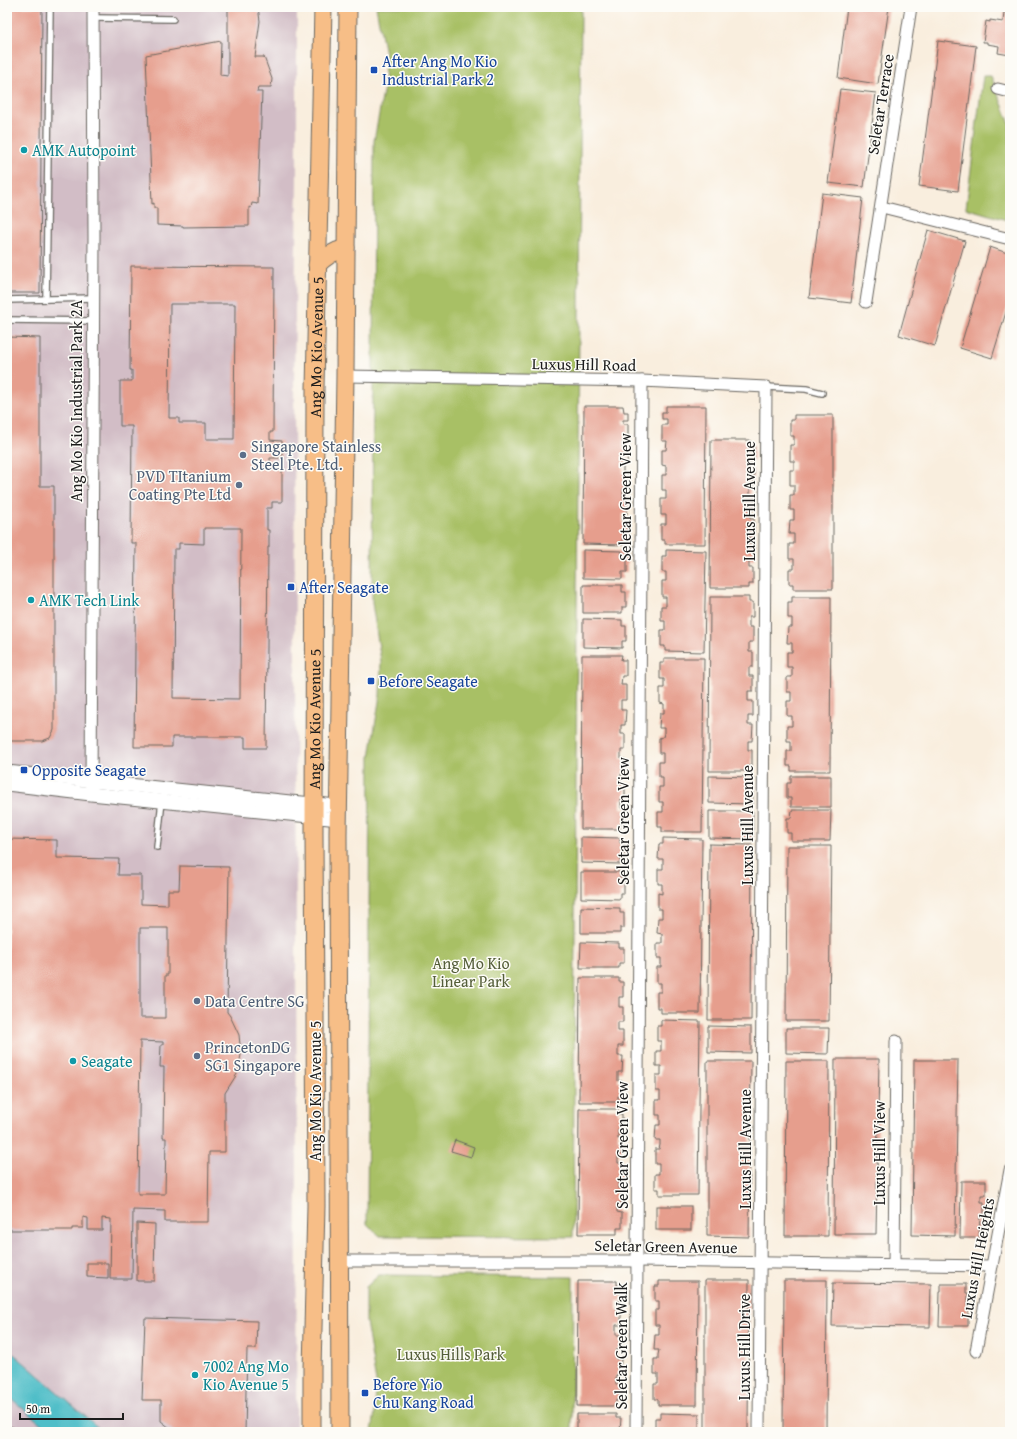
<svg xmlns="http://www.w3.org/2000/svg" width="1017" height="1439" viewBox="0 0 1017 1439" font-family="'Gentium Book Plus',serif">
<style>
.industrial{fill:#d2bdc6}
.green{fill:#a8c065;stroke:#626e40}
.water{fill:#50bec8;stroke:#366d72}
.building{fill:#e69e8d;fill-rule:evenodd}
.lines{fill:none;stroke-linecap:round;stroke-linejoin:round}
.service-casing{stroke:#696660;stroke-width:8}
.minor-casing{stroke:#696660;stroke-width:13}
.tertiary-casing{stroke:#696660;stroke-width:15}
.primary-casing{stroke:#696660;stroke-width:19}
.service{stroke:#fff;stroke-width:5.5}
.minor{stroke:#fff;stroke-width:11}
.tertiary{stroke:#fff;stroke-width:13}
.primary{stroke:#f7be87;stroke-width:17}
.transit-dot{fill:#1a4fb4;stroke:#fdfcf7;stroke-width:1.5}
.culture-dot{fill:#0f9aa8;stroke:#fdfcf7;stroke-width:1.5}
.service-dot{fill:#5c6f8a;stroke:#fdfcf7;stroke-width:1.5}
.labels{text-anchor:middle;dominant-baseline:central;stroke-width:3;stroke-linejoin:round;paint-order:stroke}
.transit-label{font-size:16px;fill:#164399;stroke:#fdfcf7;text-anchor:start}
.street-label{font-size:16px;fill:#1c1c1c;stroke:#fdfcf7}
.culture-label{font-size:16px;fill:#0d838f;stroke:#fdfcf7;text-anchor:start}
.service-label{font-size:16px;fill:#4e5e75;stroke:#fdfcf7;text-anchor:start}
.park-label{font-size:16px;fill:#545e39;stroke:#fdfcf7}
</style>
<rect width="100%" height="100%" fill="#fdfcf7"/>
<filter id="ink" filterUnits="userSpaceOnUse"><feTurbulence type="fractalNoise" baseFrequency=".025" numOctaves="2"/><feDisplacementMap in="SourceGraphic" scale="8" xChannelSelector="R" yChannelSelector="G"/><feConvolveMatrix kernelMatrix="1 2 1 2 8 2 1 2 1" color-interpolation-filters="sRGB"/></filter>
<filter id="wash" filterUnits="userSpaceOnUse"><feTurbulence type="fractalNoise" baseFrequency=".012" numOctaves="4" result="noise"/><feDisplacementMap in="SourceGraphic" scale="16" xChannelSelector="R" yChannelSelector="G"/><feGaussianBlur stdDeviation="0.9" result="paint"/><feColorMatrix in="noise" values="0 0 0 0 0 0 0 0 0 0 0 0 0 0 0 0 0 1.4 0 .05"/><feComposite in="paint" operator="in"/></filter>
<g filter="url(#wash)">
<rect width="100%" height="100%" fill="#f9eede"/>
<path class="industrial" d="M7,7H297V181L294,381L297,1206L296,1432H7Z"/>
<g class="green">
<path d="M376,7H581L573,1237L380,1236L367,1224L370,757L380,695L381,661L372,603L374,141L384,87L385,54Z"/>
<path d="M983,76H991L1010,124V221L966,208Z"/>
<path d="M379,1275L573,1277L572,1432H372L375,1412L376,1382L366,1322V1287Z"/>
</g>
<path class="water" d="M7,1348L103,1432H51L7,1395Z"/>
<g id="blocks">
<g class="building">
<path d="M7,7H42L40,293H7Z"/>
<path d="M228,7H258L260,21L255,57H264L272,79L271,87H258L257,92H262L258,204L252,203L251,208L249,207V226L183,227V226L157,225V208H154V203L152,204L146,55L221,41L220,75L228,76Z"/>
<path d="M847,7H889L878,84L838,78Z"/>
<path d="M1004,12L1010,13V55L998,53L999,46L987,44V42H983L986,21L990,22V20L1003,22Z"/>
<path d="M938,41L976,46L958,191L919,186Z"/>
<path d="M840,89L876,93L864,187L828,183Z"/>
<path d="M822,193L863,198L851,303L809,298Z"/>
<path d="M928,230L965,241L935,346L899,335Z"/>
<path d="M990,247L1010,254V299L992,358L960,348Z"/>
<path d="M131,266L274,267L273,432H270V440L282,441V458H270V469H282V502H272V508H267V530H269V547H268L266,748H245V737H172V747H134L136,543H131L132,426H120V381H132V370H130ZM170,304H235L234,439H206V423H179V418H169ZM204,528H241L240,699L173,698L174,549H179V543L204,544Z"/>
<path d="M7,337L40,338V486H54V730L50,738L42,741H7Z"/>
<path d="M584,406H623L624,412H628V420H623V424H628V440H623V449H628L627,464H623V473H627V489H623V498H627V514H623V523H627V539H622L623,545L583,544Z"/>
<path d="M666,406H706L705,544H665V540H661V524H666V515H661V499H666V490H662V475H666V466L662,465V450H666L667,441H662V425H667V419H662V412H666Z"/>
<path d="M794,415H833V589H793V584H789V569H794V559H789V544H794V534H789L790,520H794V510H790V495H794V485H790V470H794V461H790V445H794V436H790V420H794Z"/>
<path d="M711,440H750V445H754V460H750V470H754V485H750V495H754V510H750V519H754V534H750L749,544H754V559H749V568H753V584H749V588H710Z"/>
<path d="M583,550L622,551V556L627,557V572H622V579L583,578Z"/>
<path d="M666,550L706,551L704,652L665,651V646H661V630H665V621H661V606H666V597H662V581H666V572H662V556H666Z"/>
<path d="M583,585H622V592H626V607H622V613H583Z"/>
<path d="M710,597H749V602H753V617H749V627H753V642H749V652H753V667H749V676H753V691H748V701H753V716H748V725H753L752,741H748V750H752V766H748V771H709Z"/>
<path d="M792,597H831L830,771H791V766H787V751H791V741H787V726H792V716H787V701H791V692H787V677H792V667H787V652H792V643H787L788,627H792V618H788V602H792Z"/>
<path d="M583,619L622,620V626H626V641H622V648L583,647Z"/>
<path d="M582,655H622L621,660H626V676H622L621,685H626V700H621V710H626L625,725H621V734H625V750H621V759H625V774H621V784H625V799H621V808L625,809V824H620V829H581Z"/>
<path d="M664,658H704L702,832H662V827H658V812H663V802H659V787H663V777H659V762H663V753H659V738L663,737L664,733V728H659L660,713H664V704L660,703V688H664V679H660V663H664Z"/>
<path d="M709,776L753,777V804L709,803Z"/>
<path d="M791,776H831V807H791V798H787V783H791Z"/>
<path d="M792,810H831L830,841H791V833H787V818H791Z"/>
<path d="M709,811H753V839L709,838Z"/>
<path d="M581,837L620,838V843H624V858H620V864L581,863Z"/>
<path d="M663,838L702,839L700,1013H661V1008H657V992H661V983H657V967H661V958H657V943H662V934L657,933L658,918H662V909H658V893L662,894V884H658V869H663V859H658L659,844H663Z"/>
<path d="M7,839L57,840V858L119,859L118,875H141V904L168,905V890H179L180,866L229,867L227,1012L230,1016L239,1035L241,1055L237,1074L225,1093V1152H209L208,1222H165V1211L133,1210L132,1279H110L111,1219L102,1218V1230H88V1218L83,1217V1228H72V1230H7ZM140,928H168V975H165V1018H140ZM140,1041L163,1042V1045H161L160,1067H164L163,1138H166L165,1194H138Z"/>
<path d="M709,844L752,845L751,1020H708Z"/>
<path d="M787,846H831L829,1021H786Z"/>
<path d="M581,872H620V878H624V893H620V899L581,898Z"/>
<path d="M581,907L620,908V913H624V928H620V933H581Z"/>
<path d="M581,942L619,943V948H624V963H619V968H580Z"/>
<path d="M580,978H619V982H623V997H619V1007H623V1022H618V1031H623V1046H618V1056H623L622,1072H618V1081H622V1096H618V1102H579Z"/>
<path d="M661,1020L700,1021L698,1195H659V1189H655V1174H659V1164H655V1149H659L660,1145V1140H655L656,1125H660V1115H656V1100H660V1091H656V1075H661V1066H656V1051H661V1041H657V1026H661Z"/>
<path d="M708,1026L751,1027V1053L708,1052Z"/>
<path d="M786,1028H829L828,1054L786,1053Z"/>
<path d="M835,1059H879L876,1234H834Z"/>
<path d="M914,1060H958L955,1236L912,1235Z"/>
<path d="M707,1061H751L749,1237L707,1236Z"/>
<path d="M786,1061H829L828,1236H785Z"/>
<path d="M579,1109H618V1114H622V1129H618V1139H622V1154H618V1163H622V1178H618V1188H622V1203H617V1212L622,1213V1228H617V1234H578Z"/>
<path d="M455,1140L474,1147L471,1157L451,1151Z"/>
<path d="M961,1181H986V1195H981V1202H984V1215H980L979,1238H960Z"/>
<rect x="656" y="1206" width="35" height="24"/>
<path d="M137,1223L155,1224L154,1281H137Z"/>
<path d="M87,1263H108V1278L87,1277Z"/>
<path d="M705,1280H749L748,1430H705Z"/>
<path d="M784,1280H827L826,1432H783Z"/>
<path d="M578,1281H617V1285H621V1301H617V1310H621V1325H616V1335H621V1350H616V1359H621L620,1375H616V1384H620V1400H616V1406H577Z"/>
<path d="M659,1281H698L697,1405H658V1399H654V1384H658V1374H654V1359H658V1355L659,1350H654L655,1335H659V1325H655V1310H659V1301H655V1286H659Z"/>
<path d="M833,1283L931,1284L930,1327L832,1326Z"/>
<path d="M941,1284H966V1293H968V1326H939L940,1292H941Z"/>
<path d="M145,1318L257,1321L256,1349H247L245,1432H175L161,1421V1400H142Z"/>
<path d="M660,1413L699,1414V1432H655V1418H660Z"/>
<path d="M577,1414H616V1418H621L620,1432H577Z"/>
</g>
</g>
</g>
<g filter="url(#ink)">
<use href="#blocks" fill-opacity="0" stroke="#696660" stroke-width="1"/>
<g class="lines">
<defs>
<g id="service">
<path d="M94,18L173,19"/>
<path d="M46,299L50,7"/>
<path d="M7,300L93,298"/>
<path d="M7,320L93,321"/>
<path d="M766,387L806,389L822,393"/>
<path d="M157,847L162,801"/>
<path d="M7,1429L18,1432"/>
</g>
<g id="minor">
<path d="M998,89L1010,92"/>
<path d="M882,207L1010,239"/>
<path d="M866,302L911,7"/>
<path d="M345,376L642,381L766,387L759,1432"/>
<path d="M91,788L94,237L93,7"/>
<path d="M340,1261H637L992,1266"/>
<path d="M894,1265L896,1041"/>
<path d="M976,1351L1010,1170"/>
<path d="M636,1432L642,381"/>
</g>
<g id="tertiary">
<path d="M7,772L290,802L339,806"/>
<path d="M7,784L91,794L339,819"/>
</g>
<g id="primary">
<path d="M317,265C326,256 334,251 346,248"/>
<path id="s1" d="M312,1432V1369L316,1206L314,834L315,389L323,7"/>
<path d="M340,1432L338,834L345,376L348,7"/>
</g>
</defs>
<use href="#service" class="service-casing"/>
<use href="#minor" class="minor-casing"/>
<use href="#tertiary" class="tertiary-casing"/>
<use href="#primary" class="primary-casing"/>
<use href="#service" class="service"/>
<use href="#minor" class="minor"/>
<use href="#tertiary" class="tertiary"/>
<use href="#primary" class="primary"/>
</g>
</g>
<g class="transit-dot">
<rect x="370" y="66" width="8" height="8" rx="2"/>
<rect x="287" y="583" width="8" height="8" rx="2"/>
<rect x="367" y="677" width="8" height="8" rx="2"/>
<rect x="20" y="766" width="8" height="8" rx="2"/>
<rect x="361" y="1389" width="8" height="8" rx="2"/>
</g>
<g class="culture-dot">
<circle cx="24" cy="150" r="4"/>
<circle cx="31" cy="600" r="4"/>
<circle cx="73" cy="1061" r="4"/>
<circle cx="195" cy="1375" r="4"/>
</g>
<g class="service-dot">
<circle cx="243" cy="455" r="4"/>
<circle cx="239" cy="485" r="4"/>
<circle cx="197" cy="1001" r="4"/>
<circle cx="197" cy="1056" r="4"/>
</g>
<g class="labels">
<g class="transit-label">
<text x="382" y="61">After Ang Mo Kio<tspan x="382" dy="18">Industrial Park 2</tspan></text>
<text x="299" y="587">After Seagate</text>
<text x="379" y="681">Before Seagate</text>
<text x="32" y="770">Opposite Seagate</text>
<text x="373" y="1384">Before Yio<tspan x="373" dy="18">Chu Kang Road</tspan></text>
</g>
<g class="street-label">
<text transform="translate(880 104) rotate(-81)">Seletar Terrace</text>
<text stroke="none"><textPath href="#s1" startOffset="1085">Ang Mo Kio Avenue 5</textPath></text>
<text transform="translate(584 364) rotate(1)">Luxus Hill Road</text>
<text transform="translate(76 401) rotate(-90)">Ang Mo Kio Industrial Park 2A</text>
<text transform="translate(625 497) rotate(-90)">Seletar Green View</text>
<text transform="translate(749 501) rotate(-90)">Luxus Hill Avenue</text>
<text stroke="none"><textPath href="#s1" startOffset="713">Ang Mo Kio Avenue 5</textPath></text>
<text transform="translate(623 821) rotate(-90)">Seletar Green View</text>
<text transform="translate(747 825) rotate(-90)">Luxus Hill Avenue</text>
<text transform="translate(315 1091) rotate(-90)">Ang Mo Kio Avenue 5</text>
<text transform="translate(622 1145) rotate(-90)">Seletar Green View</text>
<text transform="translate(745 1149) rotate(-90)">Luxus Hill Avenue</text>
<text transform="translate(879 1153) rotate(-90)">Luxus Hill View</text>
<text transform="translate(666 1246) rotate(1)">Seletar Green Avenue</text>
<text transform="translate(977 1258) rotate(-79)">Luxus Hill Heights</text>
<text transform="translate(621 1346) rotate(-90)">Seletar Green Walk</text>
<text transform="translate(744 1347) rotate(-90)">Luxus Hill Drive</text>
</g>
<g class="culture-label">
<text x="32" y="150">AMK Autopoint</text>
<text x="39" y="600">AMK Tech Link</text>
<text x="81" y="1061">Seagate</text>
<text x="203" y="1366">7002 Ang Mo<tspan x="203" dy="18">Kio Avenue 5</tspan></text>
</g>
<g class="service-label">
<text x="251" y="446">Singapore Stainless<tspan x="251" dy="18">Steel Pte. Ltd.</tspan></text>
<text x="231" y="476" text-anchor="end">PVD TItanium<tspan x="231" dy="18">Coating Pte Ltd</tspan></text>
<text x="205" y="1001">Data Centre SG</text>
<text x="205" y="1047">PrincetonDG<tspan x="205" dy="18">SG1 Singapore</tspan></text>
</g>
<g class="park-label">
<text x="471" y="963">Ang Mo Kio<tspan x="471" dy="18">Linear Park</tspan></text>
<text x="451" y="1354">Luxus Hills Park</text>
</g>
</g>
<rect width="1017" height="1439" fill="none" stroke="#fdfcf7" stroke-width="24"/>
<path d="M20 1413v6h103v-6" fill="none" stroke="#1c1c1c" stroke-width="2"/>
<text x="26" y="1413" font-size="12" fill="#1c1c1c" stroke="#fdfcf7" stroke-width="3" paint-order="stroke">50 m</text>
</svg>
